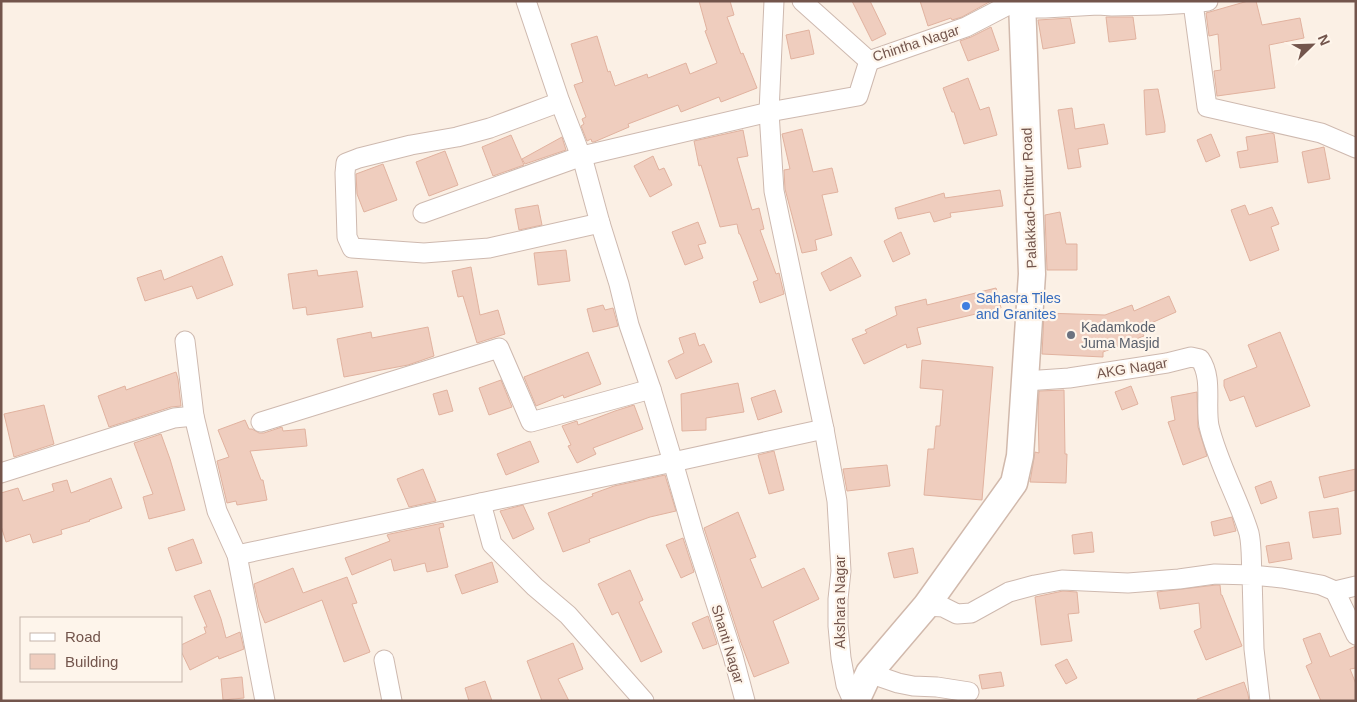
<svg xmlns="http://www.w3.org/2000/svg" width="1357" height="702" viewBox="0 0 1357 702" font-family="Helvetica,sans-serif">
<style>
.building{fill:#efcdbe;stroke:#e1b29f}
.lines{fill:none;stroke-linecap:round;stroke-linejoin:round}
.minor-casing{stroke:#ceb9af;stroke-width:21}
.secondary-casing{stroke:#d1b9ac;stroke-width:29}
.minor{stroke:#fff;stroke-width:19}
.secondary{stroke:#fff;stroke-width:26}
.shop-dot{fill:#3f7fe0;stroke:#fef5eb;stroke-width:2}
.worship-dot{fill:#6b7280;stroke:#fef5eb;stroke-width:2}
.labels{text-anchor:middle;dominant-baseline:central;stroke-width:4.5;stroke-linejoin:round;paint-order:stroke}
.street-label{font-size:14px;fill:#73554c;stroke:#fef5eb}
.shop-label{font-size:14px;fill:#366cbe;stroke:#fef5eb;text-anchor:start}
.worship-label{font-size:14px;fill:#5b616d;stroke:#fef5eb;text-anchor:start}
</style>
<rect width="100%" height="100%" fill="#fbf0e5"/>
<g class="building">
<path d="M699,1H730L734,15L727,17L741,54L743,53L757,88L721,102L719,97L681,112L678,105L628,124L629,127L594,142H592L591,139L587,141L581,126L584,124L582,119L586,117L574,85L583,82L571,44L597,36L608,72L610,71L615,86L647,74L648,78L686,63L690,74L717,63L705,31L707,30Z"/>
<path d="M852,1H870L886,34L872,41Z"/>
<path d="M920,1H991L962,17L952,20L951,18L928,26Z"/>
<path d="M1248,1H1256L1262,25L1300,18L1304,38L1269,45L1275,88L1217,96L1214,71L1221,70L1218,34L1209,36L1206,13Z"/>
<path d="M1106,17H1133L1136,39L1109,42Z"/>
<path d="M1070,18L1075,43L1043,49L1038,20Z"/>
<path d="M991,27L999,50L968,61L960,41L971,37Z"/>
<path d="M809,30L814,54L791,59L786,35Z"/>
<path d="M968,78L980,110L989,107L997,135L964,144L954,112H952L943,88Z"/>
<path d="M1158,89L1165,125V132L1146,135L1144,90Z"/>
<path d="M1072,108L1075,129L1104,124L1108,144L1078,149L1081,167L1068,169L1058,110Z"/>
<path d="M802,129L813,172L832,168L838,192L822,195L832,235L815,240L817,250L802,253L785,189L784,170L790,169L782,134Z"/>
<path d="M743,130L748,156L737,158L752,210L759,208L764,229L760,230L776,274L779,273L784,294L760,303L753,282L758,280L740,234H739L737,224L720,227L701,165L699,166L694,141Z"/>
<path d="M1271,133L1274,134L1278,162L1240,168L1237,152L1248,150L1246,137Z"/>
<path d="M1211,134L1220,156L1206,162L1197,140Z"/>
<path d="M511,135L524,165L493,176L482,147Z"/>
<path d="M562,137L566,150L525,164L522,159Z"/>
<path d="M1324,147L1330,179L1308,183L1302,152Z"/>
<path d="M445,151L458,185L429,196L416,162Z"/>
<path d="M653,156L659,170L664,168L672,185L650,197L634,166Z"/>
<path d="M383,164L397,200L364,212L357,194L356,174Z"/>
<path d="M1000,190L1003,206L950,213L951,217L934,222L930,212L898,219L895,208L944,193L945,198Z"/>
<path d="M538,205L542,225L519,230L515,209Z"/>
<path d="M1245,205L1249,215L1272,207L1279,224L1271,227L1279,250L1250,261L1231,210Z"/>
<path d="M1060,212L1066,244H1077V270H1047L1045,215Z"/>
<path d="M698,222L706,243L698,245L703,258L685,265L672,232Z"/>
<path d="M901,232L910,254L893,262L884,241Z"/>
<path d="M566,250L570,281L538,285L534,253Z"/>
<path d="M222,256L233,285L197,299L192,286L145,301L137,278L161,270L164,280Z"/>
<path d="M851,257L861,276L830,291L821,273Z"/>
<path d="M471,267L480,315L498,310L505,334L477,343L463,296L458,297L452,271Z"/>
<path d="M317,270L318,276L357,271L363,307L307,315L306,307L293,309L288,274Z"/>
<path d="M996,288L1001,308L917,328L921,344L907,348L906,344L864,364L852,339L867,333L865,330L897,315L895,307L926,299L927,305Z"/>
<path d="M1169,296L1176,312L1140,328L1144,336L1103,352V357L1042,354L1044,313L1105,315L1132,305L1134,311Z"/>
<path d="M603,305L605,310L613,308L618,326L593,332L587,309Z"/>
<path d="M428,327L434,356L408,365L344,377L337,339L371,332L372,338Z"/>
<path d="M1280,332L1310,406L1256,427L1244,396L1230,401L1224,386V380L1257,367L1248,345Z"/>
<path d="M695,333L699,346L704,344L712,362L676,379L668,361L684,353L679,338Z"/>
<path d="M588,352L601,384L564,398L563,395L536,406L524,377Z"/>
<path d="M922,360L993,367L982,500L924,495L928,449H934L936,426H940L943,390L920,388Z"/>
<path d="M176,372L178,379L181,406L171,407L109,427L98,396L125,386L126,390Z"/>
<path d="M501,380L512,407L489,415L479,388Z"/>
<path d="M738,383L744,412L706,418V430L682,431L681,394Z"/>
<path d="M1131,386L1138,404L1122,410L1115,392Z"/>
<path d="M447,390L453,411L439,415L433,394Z"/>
<path d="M775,390L782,412L758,420L751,398Z"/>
<path d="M1064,390L1065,454H1067L1066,483L1030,482L1035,452L1039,453L1038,411L1039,391Z"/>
<path d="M1197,392L1198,427L1207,456L1183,465L1168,422L1175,420L1171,397Z"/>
<path d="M44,405L54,444L14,457L4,414Z"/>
<path d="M634,405L643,429L593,448L596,454L577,463L568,446L571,445L562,426L577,421L578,425L615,411Z"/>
<path d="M245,420L249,429H252L259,433H264L282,427L283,431L305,429L307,446L250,451L261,480H263L267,500L237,505L236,501L227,503L217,461L229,457L218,430Z"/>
<path d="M161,434L170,459L185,510L149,519L143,497L153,494L134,443Z"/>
<path d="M530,441L539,462L506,475L497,454Z"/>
<path d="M774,451L784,490L769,494L758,455Z"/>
<path d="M887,465L890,486L847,491L843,469Z"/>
<path d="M423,469L436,501L409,507L397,479Z"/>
<path d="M1356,469V490L1324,498L1319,477Z"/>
<path d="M665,475L676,511L650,517L589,539L590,542L563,552L548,513L593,496L592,494L614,486Z"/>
<path d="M111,478L122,508L89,520L90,521L61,530L62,534L33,543L30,534L6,542L1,526V493L18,488L23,501L54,491L52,484L67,480L71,493Z"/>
<path d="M1271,481L1277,498L1261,504L1255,487Z"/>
<path d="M523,505L534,529L513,539L500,511Z"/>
<path d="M1338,508L1341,534L1313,538L1309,512Z"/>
<path d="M738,512L756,557L750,559L762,588L804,568L819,599L773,621L789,663L754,677L741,643L704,528Z"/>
<path d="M1232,517L1236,531L1214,536L1211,522Z"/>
<path d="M443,523L444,527L439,528L448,567L427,572L425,563L394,571L391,559L352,575L345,558L390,541L387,535L390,534Z"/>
<path d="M1092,532L1094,552L1074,554L1072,535Z"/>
<path d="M683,538L694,572L681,578L666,545Z"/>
<path d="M193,539L202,563L176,571L168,548Z"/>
<path d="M1289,542L1292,559L1269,563L1266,546Z"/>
<path d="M913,548L918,573L894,578L888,553Z"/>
<path d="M492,562L498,582L462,594L455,575Z"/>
<path d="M293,568L303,593L347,577L357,603L352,604L370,652L344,662L322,600L265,623L259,608L254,584Z"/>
<path d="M630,570L643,600L639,602L662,652L641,662L618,612L612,615L598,584Z"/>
<path d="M1216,585H1220L1221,595H1222L1242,646L1206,660L1194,631L1201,628L1199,603L1160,609L1157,592Z"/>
<path d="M210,590L221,619L226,638L240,632L244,649L219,659L218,656L190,670L181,651V645L206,633L204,627H207L194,596Z"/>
<path d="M1063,591L1077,592L1079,613L1068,614L1072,641L1041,645L1035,597Z"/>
<path d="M708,616L717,644L703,649L692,623Z"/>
<path d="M1320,633L1330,657L1356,646V668L1350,669L1356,684V701H1321L1306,666L1312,663L1303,639Z"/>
<path d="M573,643L583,669L558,679L569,701H542L527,661Z"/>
<path d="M1067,659L1077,678L1066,684L1055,665Z"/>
<path d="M1001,672L1004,686L982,689L979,675Z"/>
<path d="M242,677L244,698L223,700L221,679Z"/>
<path d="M485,681L492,701H469L465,688Z"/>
<path d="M1244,682L1248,694L1249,701H1197V699Z"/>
</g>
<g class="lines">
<defs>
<g id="minor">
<path d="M526,1L560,102L490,128L457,137L411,145L359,158L346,163L345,173L347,237L352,248L424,253L489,248L600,223"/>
<path d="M774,1L769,112L774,191L824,429L837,501L841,571L838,599V626L841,658L846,685L853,701"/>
<path d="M802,1L869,61L966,27L1016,1"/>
<path d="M1193,3L1207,107L1321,133L1356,148"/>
<path d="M1022,8H1045L1098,5L1112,6L1160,5L1193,3L1208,1"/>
<path d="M560,102L584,164L600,223L619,284L629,325L651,389L673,462L694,535L733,656L745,701"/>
<path d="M423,213L582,156L769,112L858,96L869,61"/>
<path d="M185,341L194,416L217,511L237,555L265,701"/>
<path d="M1025,381L1069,378L1167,363L1191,357L1200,359C1213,378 1205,404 1209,426C1218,464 1238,497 1249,533C1252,546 1251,562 1252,575L1282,578L1321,585L1335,591L1356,586"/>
<path d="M261,422L499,348L531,422L651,389"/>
<path d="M1,473L174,418L194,416"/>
<path d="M481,503L492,544L535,587L568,615L644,701"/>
<path d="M237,555L673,462L824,429"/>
<path d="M1335,591L1356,635"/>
<path d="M926,606L943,607L957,614L971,613L1009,592L1035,585L1062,580L1128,583L1179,579L1215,574L1252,575L1254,649L1260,701"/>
<path d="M384,660L392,701"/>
<path d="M869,673L898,683L913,686L937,687L969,692"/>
</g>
<path id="secondary" d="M856,701L869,673L926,606L1014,483L1020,456L1032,274L1022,1"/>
</defs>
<use href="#minor" class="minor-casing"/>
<use href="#secondary" class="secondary-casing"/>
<use href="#minor" class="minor"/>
<use href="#secondary" class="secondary"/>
</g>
<circle class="shop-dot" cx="966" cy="306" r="5"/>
<circle class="worship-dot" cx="1071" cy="335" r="5"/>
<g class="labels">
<g class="street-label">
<text transform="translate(916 43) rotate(-18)">Chintha Nagar</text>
<text transform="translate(1029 198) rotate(-92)">Palakkad-Chittur Road</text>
<text transform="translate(1132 368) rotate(-9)">AKG Nagar</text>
<text transform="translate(840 602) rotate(-90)">Akshara Nagar</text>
<text transform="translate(728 644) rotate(73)">Shanti Nagar</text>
</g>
<g class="shop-label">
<text x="976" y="298">Sahasra Tiles<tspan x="976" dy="16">and Granites</tspan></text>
</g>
<g class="worship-label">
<text x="1081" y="327">Kadamkode<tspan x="1081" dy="16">Juma Masjid</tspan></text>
</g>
</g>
<rect width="1357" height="702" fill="none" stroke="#73554c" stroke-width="5"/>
<rect x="20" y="617" width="162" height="65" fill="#fef5eb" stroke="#c6b5ab"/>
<rect x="30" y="633" width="25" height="8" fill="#ffffff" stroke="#c6b5ab"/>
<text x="65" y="642" font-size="15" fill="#73554c">Road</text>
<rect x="30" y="654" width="25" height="15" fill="#efcdbe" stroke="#c6b5ab"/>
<text x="65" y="667" font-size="15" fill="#73554c">Building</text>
<g transform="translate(1312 45) rotate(67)" stroke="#fef5eb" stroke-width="4" paint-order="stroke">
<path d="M0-4L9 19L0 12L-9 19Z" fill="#73554c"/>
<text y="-8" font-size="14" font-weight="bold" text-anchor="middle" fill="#73554c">N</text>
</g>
</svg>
